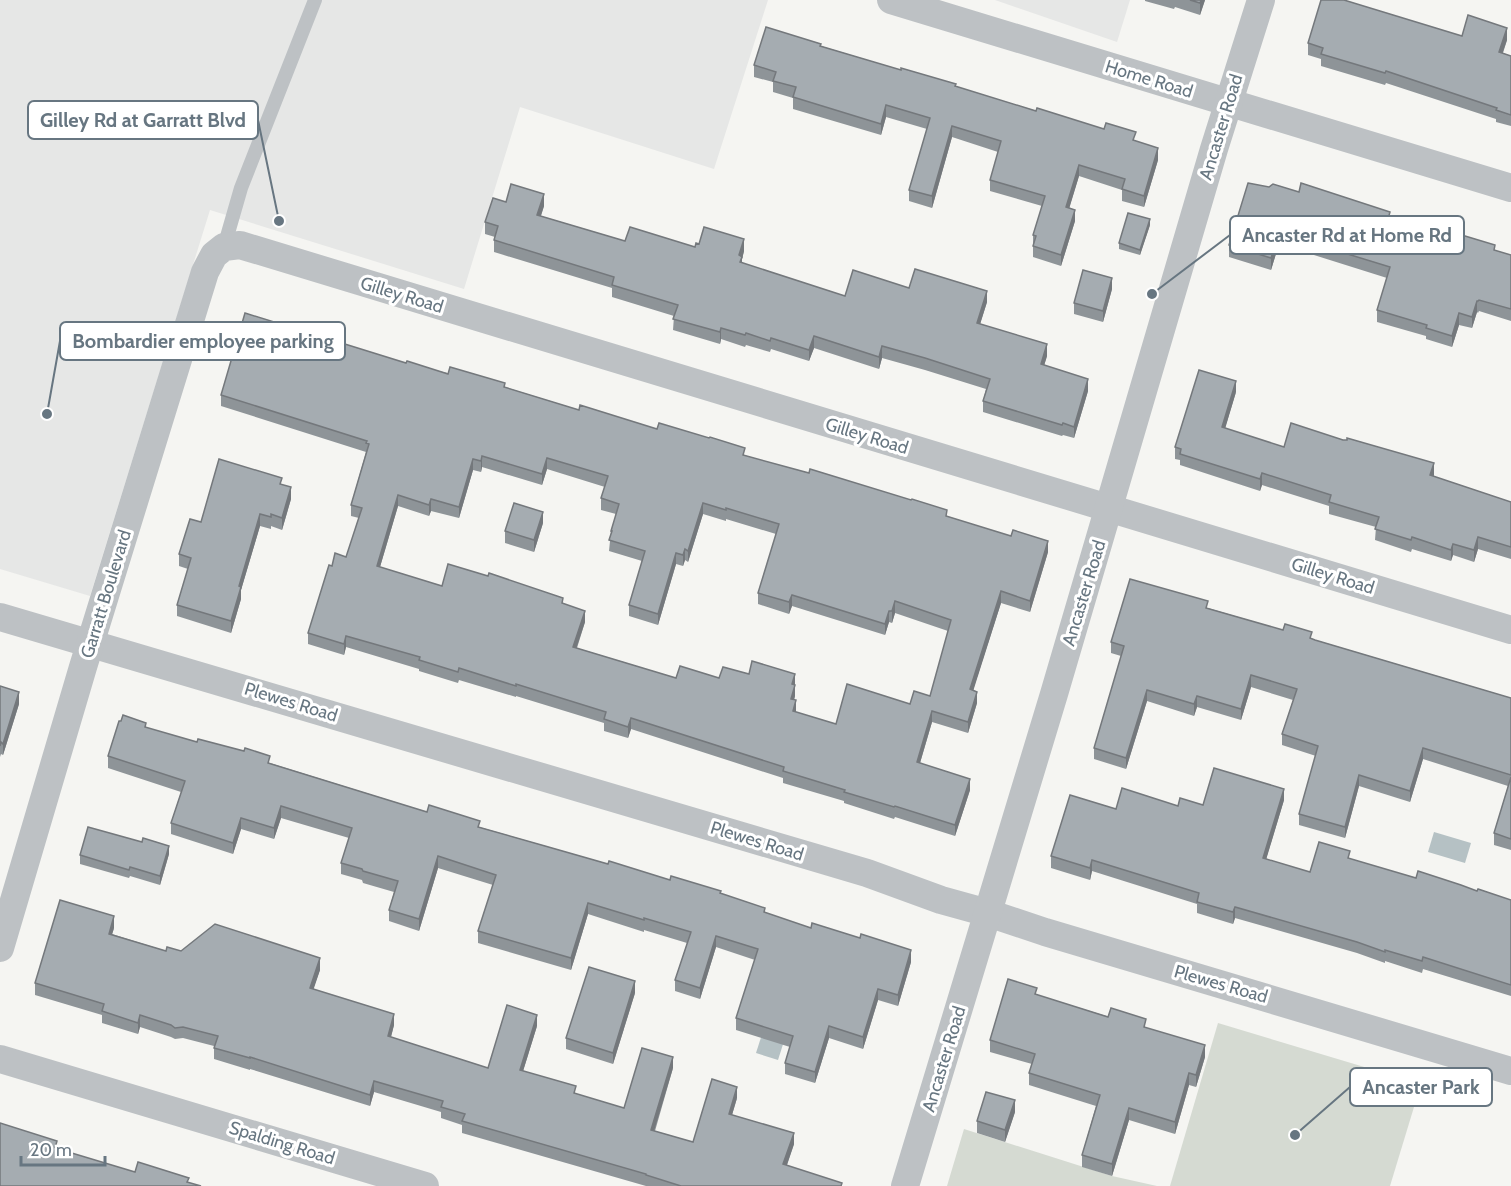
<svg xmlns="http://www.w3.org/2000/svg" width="1511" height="1186" viewBox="0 0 1511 1186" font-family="Cabin,sans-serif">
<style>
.built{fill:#e6e7e6}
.green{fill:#d5dad2}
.water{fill:#b5c1c4}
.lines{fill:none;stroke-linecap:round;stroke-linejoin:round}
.service{stroke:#bdc1c4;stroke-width:14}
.minor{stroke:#bdc1c4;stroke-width:28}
.wall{fill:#8e9498;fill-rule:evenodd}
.shaded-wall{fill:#74787c}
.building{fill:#a5acb1;stroke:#74787c;stroke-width:1.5;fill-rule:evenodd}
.labels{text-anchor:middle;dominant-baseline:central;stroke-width:6;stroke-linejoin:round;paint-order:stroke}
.street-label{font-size:18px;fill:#677681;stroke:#fff}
.leader{fill:none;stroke:#677681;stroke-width:2}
.callout-dot{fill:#677681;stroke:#fff;stroke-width:2}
.callout{fill:#fff;stroke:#677681;stroke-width:2}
.callout-label{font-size:20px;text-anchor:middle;font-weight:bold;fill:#677681}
</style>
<rect width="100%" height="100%" fill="#f5f5f2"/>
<g class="built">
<path d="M0,0H768L714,169L520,107L464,289L210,210L90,596L0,569Z"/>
<path d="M995,0H1130L1117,42Z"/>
</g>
<g class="green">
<path d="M1218,1023L1421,1084L1390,1186H1170Z"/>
<path d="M964,1129L1112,1176L1157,1186H947Z"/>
</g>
<g class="water">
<path d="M1434,832L1471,843L1465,863L1428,852Z"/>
<path d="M771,1006L793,1013L778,1060L756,1053Z"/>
</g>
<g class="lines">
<path class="service" d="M224,247L241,188L315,0"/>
<g class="minor">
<path d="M891,0L1511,188"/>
<path d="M0,617L867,873L941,900L988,913L1045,932L1511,1071"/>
<path d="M0,948L83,667L205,272L214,255L224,247L240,245L1511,630"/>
<path d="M0,1059L425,1186"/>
<path d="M905,1186L1054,694L1214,149L1261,0"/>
</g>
</g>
<g class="wall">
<path d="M1145,0H1205L1200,15L1175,7L1174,9L1145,1Z"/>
<path d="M1462,36L1507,40L1503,53L1511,56V126L1496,122V119L1386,83L1385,85L1321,66V59L1308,55V43Z"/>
<path d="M821,46L1136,141L1158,160L1144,207L1122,201V190L1079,176L1069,208L1075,221L1061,266L1033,257V235L1042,206L990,191V180L998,152L952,137L932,208L909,201V190L927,129L886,117L881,135L793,109V98L773,92V82L754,77V65Z"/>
<path d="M1299,192L1453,239L1511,255V321L1479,311L1478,313L1477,312L1472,328L1459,325L1452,347L1426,339V336L1377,322V310L1387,278L1279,244L1271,270L1229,257V245Z"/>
<path d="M506,202L544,206L541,216L625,241L695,247L699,244L744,251L742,259V263L845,296L909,288L987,302L980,324L1047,356L1044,365L1088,391L1074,438L1063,435L1062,436L983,412V401L986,389L925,370L882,358L879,369L814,348L809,361L771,349L770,352L746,345L745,347L721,339L720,344L673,330L674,316L612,297V288L494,252V240L495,237L485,234V222Z"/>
<path d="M1150,225L1140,255L1119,249V243Z"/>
<path d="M1112,289L1103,322L1074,314V303Z"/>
<path d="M406,363L505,387L579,410L657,429L947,516L1048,552L1030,612L1001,603L973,690L977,703L968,733L932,722L920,763L970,790L955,836L895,817L894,819L844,803V801L783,783V778L631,729L628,738L604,731V723L516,696V697L459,680L458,683L419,671V669L346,647L344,655L308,644V633L332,566L346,557L359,518L351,516V505L366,452L221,406V395ZM482,467L542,485L547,469L605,487L601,498V510L616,514L611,531L609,551L642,561L629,605V616L658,625L676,564L683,566L685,560L688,562L703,514L726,521V519L776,534L758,593V604L789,614L792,606L885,635L889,622L892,623L895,613L948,631L930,696L910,704L836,724L796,712L794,700L795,696V674H749L719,678H676L577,648L585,622L563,604L442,586L380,567L398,506L429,516L431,511L459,518L473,470L481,472Z"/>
<path d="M1236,392L1225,428L1284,447L1434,475L1433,476L1511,502V559L1478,549L1474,562L1453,555L1451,561L1412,549L1411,552L1375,540L1376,527L1329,514V506L1262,485L1260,491L1180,465V460L1175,459V447Z"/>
<path d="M282,485L291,499L282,530L271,526V529L260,526L241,590V599L231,633L177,616V605L188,569L179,566V554L201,522Z"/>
<path d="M543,523L534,552L505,543V531Z"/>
<path d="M1208,608L1511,698V850L1494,845V833L1508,786L1423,759L1410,802L1359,786L1345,838L1299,825V814L1316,756L1282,745V734L1293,700L1251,687L1241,720L1197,707L1194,716L1147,701L1126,769L1094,759V748L1121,656L1111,653V642Z"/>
<path d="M0,686L19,704L3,755L1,754L0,757Z"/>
<path d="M121,721L270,763L427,812L608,864L721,894L765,913L911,962L898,1006L878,1000L863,1049L829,1038L815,1083L785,1074V1063L790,1047L736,1030V1018L755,960L716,947L700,999L675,991V980L687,943L644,930V932L588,914L571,970L478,943V931L493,885L438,868L419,931L389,921V910L394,892L363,883L362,880L341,874V863L349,838L281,818L274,839L241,829L233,854L171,834V823L181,792L108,768V756Z"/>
<path d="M1284,800L1266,859L1310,872L1350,859L1416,878L1511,900V996L1423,969L1422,973L1385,961V963L1357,953L1235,918L1233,924L1197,913V904L1092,871L1090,880L1051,868V856L1116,809L1203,805Z"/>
<path d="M142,842L169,854L160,885L130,876L129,878L80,864V855Z"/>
<path d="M114,928L112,934L166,951H181L320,970L313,989L394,1025L391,1037L488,1068L537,1026L523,1071L576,1094L624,1108L673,1068L655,1131L693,1142L737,1098L732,1115L794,1144L787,1165L842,1186H646L462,1133V1125L441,1118V1112L374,1092L370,1106L250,1069V1070L214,1059V1046L183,1038L175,1039L171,1037L140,1027L138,1034L102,1023V1015L35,995V983Z"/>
<path d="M635,993L613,1064L566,1049V1038Z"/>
<path d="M1037,995L1146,1028L1205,1057L1196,1087L1189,1085L1175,1134L1129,1120L1112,1176L1082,1167V1155L1096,1106L1029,1085V1073L1032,1064L990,1052V1040Z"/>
<path d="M1015,1112L1005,1142L977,1133V1121Z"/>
</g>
<g class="shaded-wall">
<path d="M1201,0H1205L1200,15V3Z"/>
<path d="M1507,28V40L1499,63V52Z"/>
<path d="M886,105V117L881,135V124Z"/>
<path d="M952,126V137L932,208V196Z"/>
<path d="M1158,148V160L1144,207V196Z"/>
<path d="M1079,165V176L1066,219V207Z"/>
<path d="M544,194V206L537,227V215Z"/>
<path d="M1075,210V221L1061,266V255Z"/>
<path d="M1150,219V225L1140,255V250Z"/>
<path d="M1279,233V244L1271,270V258Z"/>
<path d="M744,239V251L742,259V268L739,255Z"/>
<path d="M1112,278V289L1103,322V311Z"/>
<path d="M987,291V302L977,334V323Z"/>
<path d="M1477,301V312L1472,328V317Z"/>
<path d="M1459,313V325L1452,347V336Z"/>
<path d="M721,328V339L720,344V332Z"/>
<path d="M814,336V348L809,361V350Z"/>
<path d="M1047,344V356L1041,376V364Z"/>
<path d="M882,346V358L879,369V357Z"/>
<path d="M1088,379V391L1074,438V427Z"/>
<path d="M1236,381V392L1222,439V427Z"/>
<path d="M482,456V467L481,472V461Z"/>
<path d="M547,458V469L542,485V474Z"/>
<path d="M473,459V470L459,518V507Z"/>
<path d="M1434,463V475L1430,487V475Z"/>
<path d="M1262,473V485L1260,491V479Z"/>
<path d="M291,487V499L282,530V518Z"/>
<path d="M398,495V506L377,577V566Z"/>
<path d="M431,499V511L429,516V505Z"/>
<path d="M703,503V514L688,562V551Z"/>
<path d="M543,512V523L534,552V540Z"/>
<path d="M260,514V526L241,590V599L231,633V621L239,586Z"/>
<path d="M1478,537V549L1474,562V550Z"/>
<path d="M1048,541V552L1030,612V601Z"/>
<path d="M1453,544V555L1451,561V550Z"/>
<path d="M685,549V560L683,566V555Z"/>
<path d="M676,553V564L658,625V614Z"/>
<path d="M1001,591V603L970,701V689Z"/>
<path d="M792,595V606L789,614V602Z"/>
<path d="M895,601V613L892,623V611Z"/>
<path d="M585,611V622L573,658V647Z"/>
<path d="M889,611V622L885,635V624Z"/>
<path d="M346,636V647L344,655V644Z"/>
<path d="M795,674V696L791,710L792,684Z"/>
<path d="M1251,675V687L1241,720V709Z"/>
<path d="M1147,690V701L1126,769V758Z"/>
<path d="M19,692V704L3,755V744Z"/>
<path d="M977,692V703L968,733V722Z"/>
<path d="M1197,696V707L1194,716V704Z"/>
<path d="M796,700V711H793Z"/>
<path d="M932,711V722L917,773V762Z"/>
<path d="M631,718V729L628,738V727Z"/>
<path d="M1423,748V759L1410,802V791Z"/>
<path d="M1359,775V786L1345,838V827Z"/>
<path d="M970,779V790L955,836V825Z"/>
<path d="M1284,789V800L1263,870V858Z"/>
<path d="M281,806V818L274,839V828Z"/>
<path d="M241,818V829L233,854V843Z"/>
<path d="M169,846V854L160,885V876Z"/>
<path d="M438,856V868L419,931V919Z"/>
<path d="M1092,860V871L1090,880V868Z"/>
<path d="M588,903V914L571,970V958Z"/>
<path d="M1235,907V918L1233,924V912Z"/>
<path d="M114,916V928L109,945V934Z"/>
<path d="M716,936V947L700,999V988Z"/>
<path d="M911,950V962L898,1006V995Z"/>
<path d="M320,958V970L310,1000V988Z"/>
<path d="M635,981V993L613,1064V1053Z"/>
<path d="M878,989V1000L863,1049V1037Z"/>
<path d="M394,1014V1025L388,1048V1036Z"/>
<path d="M140,1015V1027L138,1034V1023Z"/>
<path d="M537,1015V1026L520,1081V1070Z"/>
<path d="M829,1026V1038L815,1083V1072Z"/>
<path d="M1205,1045V1057L1196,1087V1075Z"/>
<path d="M673,1057V1068L651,1141V1130Z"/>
<path d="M1189,1073V1085L1175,1134V1122Z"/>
<path d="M374,1081V1092L370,1106V1095Z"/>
<path d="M737,1087V1098L729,1125V1114Z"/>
<path d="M1015,1100V1112L1005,1142V1130Z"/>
<path d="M1129,1108V1120L1112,1176V1164Z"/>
<path d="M794,1133V1144L783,1176V1164Z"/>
</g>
<g class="building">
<path d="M1190,0H1201L1200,3Z"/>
<path d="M1321,0H1344L1462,36L1468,15L1507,28L1499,52L1511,56V115L1496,110L1497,108L1386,71L1385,73L1321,54L1323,48L1308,43Z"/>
<path d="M766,27L821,44L820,46L901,70V68L956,84L955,86L1036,111L1037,108L1104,129L1106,123L1136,132L1133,140L1158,148L1144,196L1122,189L1125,179L1079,165L1066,207L1075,210L1061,255L1033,246L1036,236L1033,235L1045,196L990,180L1001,141L952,126L932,196L909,190L930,118L886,105L881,124L793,97L796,87L773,81L776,72L754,65Z"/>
<path d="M1248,183L1269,187L1273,184L1299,192L1301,183L1390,212L1388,219L1453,239L1455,233L1495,245L1494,250L1511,255V309L1479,300L1478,301H1477L1472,317L1459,313L1452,336L1426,328L1427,325L1377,310L1390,267L1279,233L1271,258L1229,245Z"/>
<path d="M511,184L544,194L537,215L625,241L630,227L695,247L696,243L699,244L704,227L744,239L739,255L742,257L740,262L845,296L853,270L909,288L915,269L987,291L977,323L1047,344L1041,364L1088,379L1074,427L1063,423L1062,425L983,401L990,379L925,358L882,346L879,357L814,336L809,350L771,338L770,341L746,333L745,335L721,328L720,332L673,319L678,305L612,285L614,277L494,240L498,226L485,222L493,198L506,202Z"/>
<path d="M1128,213L1150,219L1140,250L1119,243Z"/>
<path d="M1083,270L1112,278L1103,311L1074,303Z"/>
<path d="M245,313L406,363L407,361L448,374L450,367L505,383L504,387L579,410L580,405L657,429L659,423L709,438L710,437L745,448L743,455L809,473L810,469L911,500L912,499L947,510L946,516L1011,536L1013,530L1048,541L1030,601L1001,591L970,689L977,692L968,722L932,711L917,762L970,779L955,825L895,806L894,807L844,792L845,790L783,771L784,767L631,718L628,727L604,719L606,712L516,684V686L459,668L458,672L419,660L420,657L346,636L344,644L308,633L329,565L332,566L335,553L346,557L362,508L351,505L369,444L366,443L367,441L221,395ZM482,456L542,474L547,458L608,476L601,498L619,504L611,531H612L609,540L645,551L629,605L658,614L676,553L683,555L685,549L688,551L703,503L726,510V508L779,524L758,593L789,602L792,595L885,624L889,611H892L895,601L951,620L930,696L914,691L910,704L847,684L836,724L793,711L796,700L791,699L795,685L792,684L795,674L752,661L749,674L723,667L719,678L680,666L676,678L573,647L585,611L562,603L563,598L489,573L488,576L448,564L442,586L377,566L398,495L429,505L431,499L459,507L473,459L481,461Z"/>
<path d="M1199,370L1236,381L1222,427L1284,447L1291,423L1343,440H1347V438L1434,463L1430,475L1511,502V547L1478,537L1474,550L1453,544L1451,550L1412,537L1411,540L1375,529L1379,517L1329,502L1331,495L1262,473L1260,479L1180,454L1181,449L1175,447Z"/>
<path d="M219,459L282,478L280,484L291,487L282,518L271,514V517L260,514L239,586L241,587L231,621L177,605L191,558L179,554L190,519L201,522Z"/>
<path d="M514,503L543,512L534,540L505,531Z"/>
<path d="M1130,579L1208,601L1206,608L1283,630L1285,624L1312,632L1310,638L1315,640L1511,698V775L1423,748L1410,791L1359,775L1345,827L1299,814L1318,746L1282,734L1297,689L1251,675L1241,709L1197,696L1194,704L1147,690L1126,758L1094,748L1124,646L1111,642Z"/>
<path d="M0,686L19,692L3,744L1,742L0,746Z"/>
<path d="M123,715L146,723L145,727L197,742L198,739L244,751L245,748L270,756L268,763L427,812L429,805L480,821L478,827L545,846L608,864L609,861L670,880L671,876L721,891L720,893L765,908L764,912L811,928L812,923L860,938L861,934L911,950L898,995L878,989L863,1037L829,1026L815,1072L785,1063L793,1036L736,1018L758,949L716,936L700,988L675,980L691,932L644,918V920L588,903L571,958L478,931L496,875L438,856L419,919L389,910L398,881L363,871L362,869L341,863L352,828L281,806L274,828L241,818L233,843L171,823L185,781L108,756L119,721H121Z"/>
<path d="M1214,768L1284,789L1263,858L1310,872L1319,842L1350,851L1348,858L1416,878L1418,871L1461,885L1477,891L1478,889L1511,900V985L1423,957L1422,961L1385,950V952L1357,942L1235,907L1233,912L1197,902L1199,893L1092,860L1090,868L1051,856L1070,795L1116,809L1122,788L1178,806L1180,798L1203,805Z"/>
<path d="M1511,777V839L1494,833Z"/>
<path d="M88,827L142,842L143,838L169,846L160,876L130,867L129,870L80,855Z"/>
<path d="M60,900L114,916L109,934L166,951L167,947L181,951L215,924L320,958L310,988L394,1014L388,1036L488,1068L507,1005L537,1015L520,1070L576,1086L574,1093L624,1108L642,1048L673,1057L651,1130L693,1142L712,1079L737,1087L729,1114L794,1133L783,1164L842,1183L841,1186H681L646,1175V1174L462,1121L465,1114L441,1107L443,1101L374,1081L370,1095L250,1057V1058L214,1048L218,1036L183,1027L175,1028L171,1025L140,1015L138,1023L102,1011L104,1004L35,983Z"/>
<path d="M589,967L635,981L613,1053L566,1038Z"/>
<path d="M1008,979L1037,988L1035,994L1108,1017L1111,1008L1146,1019L1144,1027L1205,1045L1196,1075L1189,1073L1175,1122L1129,1108L1112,1164L1082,1155L1100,1095L1029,1073L1035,1054L990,1040Z"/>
<path d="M986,1092L1015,1100L1005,1130L977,1121Z"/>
<path d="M0,1123L57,1141L55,1148L135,1172L138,1162L189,1178L187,1182L201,1186H0Z"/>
</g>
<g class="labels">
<g class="street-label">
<text transform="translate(1149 79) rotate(17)">Home Road</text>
<text transform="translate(1221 127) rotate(-73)">Ancaster Road</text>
<text transform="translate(402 295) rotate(17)">Gilley Road</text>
<text transform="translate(867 436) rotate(17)">Gilley Road</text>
<text transform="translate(1333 576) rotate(17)">Gilley Road</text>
<text transform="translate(1084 593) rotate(-73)">Ancaster Road</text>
<text transform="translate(106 594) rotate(-73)">Garratt Boulevard</text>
<text transform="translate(291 702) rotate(17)">Plewes Road</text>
<text transform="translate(757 841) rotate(17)">Plewes Road</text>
<text transform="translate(1221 984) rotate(16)">Plewes Road</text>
<text transform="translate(944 1059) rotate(-73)">Ancaster Road</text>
<text transform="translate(282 1143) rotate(17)">Spalding Road</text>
</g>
</g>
<path class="leader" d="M279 221L258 120M1152 294L1230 235M47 414L60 341M1295 1135L1350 1087"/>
<g class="callout-dot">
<circle cx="279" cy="221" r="6"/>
<circle cx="1152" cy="294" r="6"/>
<circle cx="47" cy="414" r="6"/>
<circle cx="1295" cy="1135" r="6"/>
</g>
<g class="callout">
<rect x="28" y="101" width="230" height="38" rx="6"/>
<rect x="1230" y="216" width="234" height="38" rx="6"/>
<rect x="60" y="322" width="285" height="38" rx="6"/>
<rect x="1350" y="1068" width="142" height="38" rx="6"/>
</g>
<g class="callout-label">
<text x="143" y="127">Gilley Rd at Garratt Blvd</text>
<text x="1347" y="242">Ancaster Rd at Home Rd</text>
<text x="203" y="348">Bombardier employee parking</text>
<text x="1421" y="1094">Ancaster Park</text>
</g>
<path d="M21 1156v9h84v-9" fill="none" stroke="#677681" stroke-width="3"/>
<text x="30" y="1156" font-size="18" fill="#677681" stroke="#ffffff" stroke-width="4.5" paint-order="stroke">20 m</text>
</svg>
